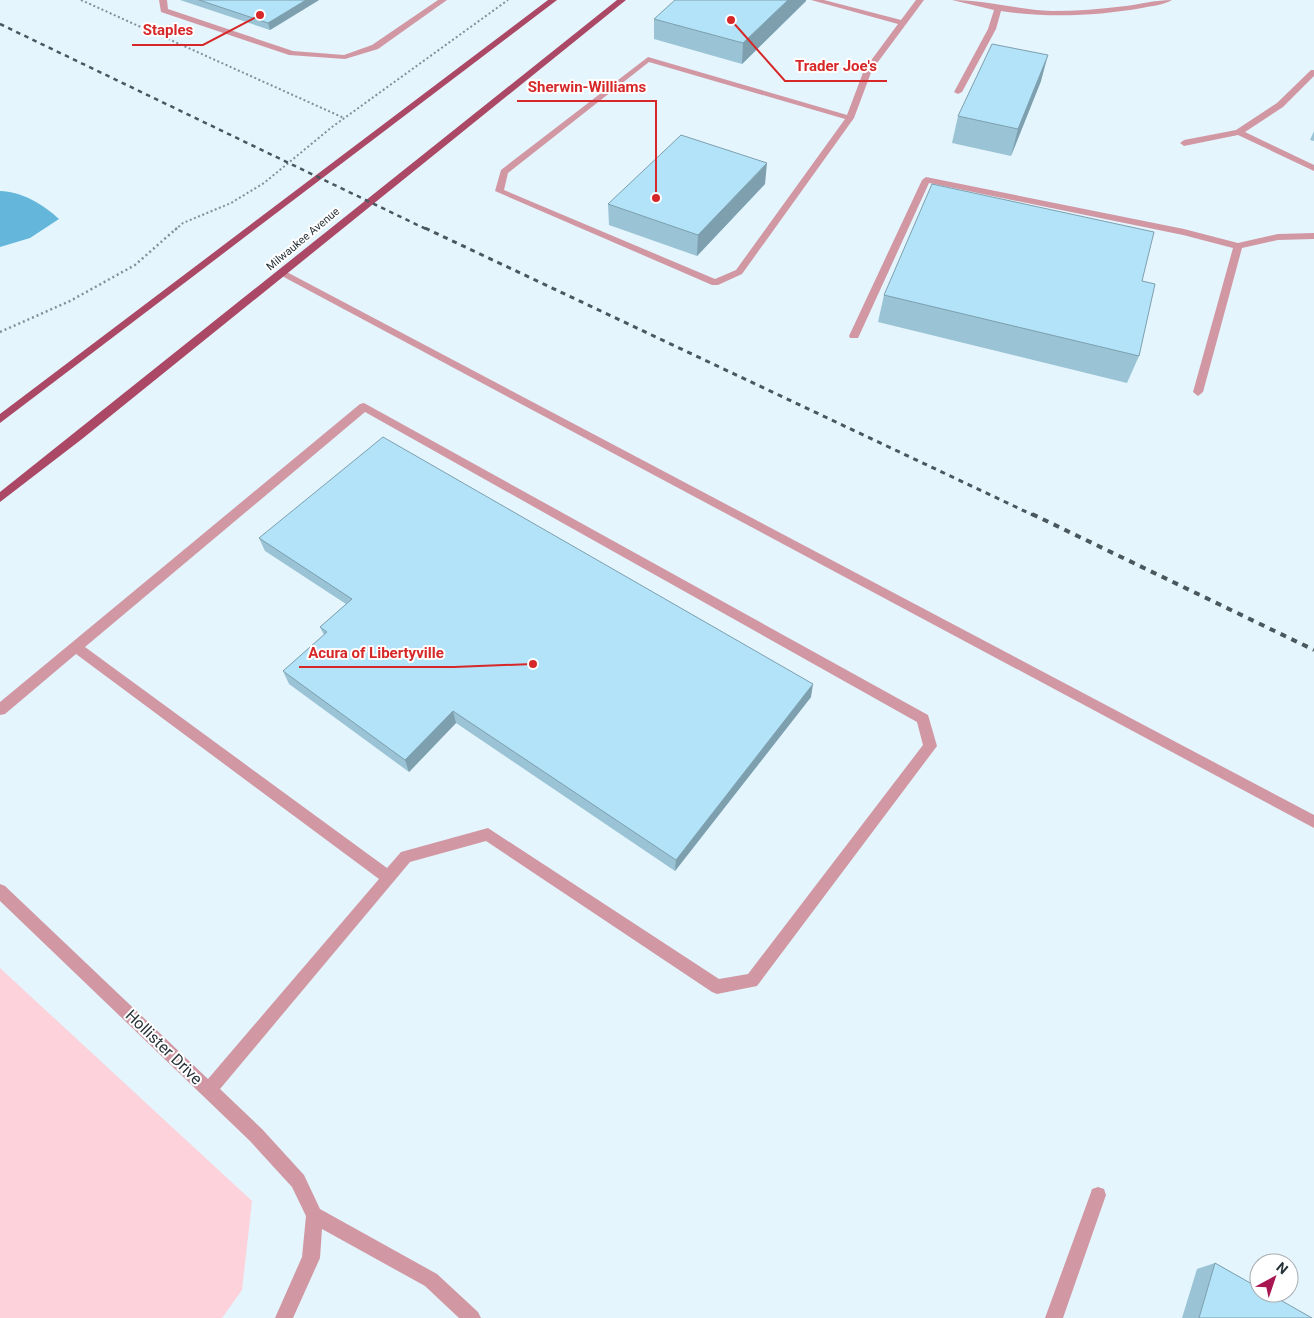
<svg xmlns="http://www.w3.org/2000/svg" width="1314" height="1318" viewBox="0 0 1314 1318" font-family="Roboto,sans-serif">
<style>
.green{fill:#fdd2da}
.water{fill:#64b7da}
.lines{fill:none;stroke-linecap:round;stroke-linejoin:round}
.path-far1{stroke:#829097;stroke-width:2;stroke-dasharray:2 2.5;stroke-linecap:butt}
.path{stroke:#829097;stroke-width:2.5;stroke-dasharray:2 3;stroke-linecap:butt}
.minor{fill:#d198a4;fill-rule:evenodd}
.major{fill:#ab4865;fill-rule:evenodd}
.rail-far2{stroke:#4a575d;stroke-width:2.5;stroke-dasharray:4.5 4.5;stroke-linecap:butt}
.rail-far1{stroke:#4a575d;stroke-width:3;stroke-dasharray:5 5;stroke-linecap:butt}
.rail{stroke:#4a575d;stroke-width:4;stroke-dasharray:6 6;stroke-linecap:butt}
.wall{fill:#9ac3d5}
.shaded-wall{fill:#7d9fae}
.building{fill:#b3e3f8;stroke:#7d9fae}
.labels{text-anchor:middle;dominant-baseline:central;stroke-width:4;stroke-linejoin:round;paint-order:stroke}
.far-street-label{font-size:11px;fill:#283339;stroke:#fff}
.near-street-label{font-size:16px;fill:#283339;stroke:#fff}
.leader{fill:none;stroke:#d62828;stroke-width:2}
.callout-dot{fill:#d62828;stroke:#fff;stroke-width:2}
.callout-label{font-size:15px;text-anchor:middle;font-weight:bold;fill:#d62828;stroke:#fff;stroke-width:4;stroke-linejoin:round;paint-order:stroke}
</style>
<rect width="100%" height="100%" fill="#e4f5fd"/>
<path class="green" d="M0,968L252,1201L242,1290L222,1318H0Z"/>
<path class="water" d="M0,191C21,191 44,205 59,219L30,238L0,247Z"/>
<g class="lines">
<g class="path-far1">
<path d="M81,0L154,33"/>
<path d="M164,37L344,118"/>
<path d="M175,230L183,223L231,203L264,183L332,127L508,0"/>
</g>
<path class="path" d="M0,332L70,301L135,265L177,228"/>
<g class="minor">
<path d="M159,0H167L168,9L293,51L344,55L372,45L438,0H447L378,49L345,59L289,55L161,12Z"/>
<path d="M811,0H824L901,20L916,0H924L872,70L854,118L742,274L718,285H712L495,191L501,170L648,57L847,115L864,70L898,24ZM649,62L845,119L736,270L715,279L504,190L508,173Z"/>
<path d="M952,0C986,0 1019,10 1052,11C1077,11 1101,9 1126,6C1141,4 1156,0 1172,0C1164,5 1151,6 1142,8C1096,16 1048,18 1001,11L996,29L962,92L958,94L954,92L988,29L994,10Z"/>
<path d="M1311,70H1314V76L1283,107L1245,132L1314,165V171L1238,135L1184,146L1180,143L1184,140L1236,130L1277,103Z"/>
<path d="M926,177L1184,229L1238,243L1278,234L1314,233V239L1278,240L1242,248L1203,392L1198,396L1193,392L1233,248L1183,235L929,183L859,336L858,338H850L849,336L922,180Z"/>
<path d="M283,270L1314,815V828L280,275V271Z"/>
<path d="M364,403L928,715L937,746L757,986L717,994L712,992L486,841L410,862L220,1089L262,1129L304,1175L320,1209L437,1274L478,1312L481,1318H459L425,1286L322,1229L320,1258L293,1318H275L302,1257L306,1216L292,1187L250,1141L0,901V884L5,886L208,1079L379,879L76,654L5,714L0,715V702L360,404ZM365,412L917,722L923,745L748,974L719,979L488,828L401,852L387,868L85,647Z"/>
<path d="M1098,1187L1104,1189L1106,1195L1063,1318H1045L1090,1195L1092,1189Z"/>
</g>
<g class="major">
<path d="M548,0H557L0,423V414Z"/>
<path d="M617,0H626L82,439L0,502V492Z"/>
</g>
<path class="rail-far2" d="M0,24L428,230"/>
<path class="rail-far1" d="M425,228L1035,516"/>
<path class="rail" d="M1032,514L1314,650"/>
</g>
<g class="wall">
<path d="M180,0H319L270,30Z"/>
<path d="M806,1L742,64L654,39V19Z"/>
<path d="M1041,81L1011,156L952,143L958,116Z"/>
<path d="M1314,131V141L1310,140Z"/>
<path d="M765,184L697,256L609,225L608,204Z"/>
<path d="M1142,281L1139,356L1127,383L878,322L884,295Z"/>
<path d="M259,538L811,697L675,871L456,723L409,772L289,684L283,671L324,635L320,627L346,604L265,551Z"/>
<path d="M1215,1263L1312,1318H1182L1197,1269Z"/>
</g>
<g class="shaded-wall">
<path d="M306,0H319L270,30L268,23Z"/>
<path d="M788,0H806V1L742,64L743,43Z"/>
<path d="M1048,55L1041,81L1011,156L1018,129Z"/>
<path d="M767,163L765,184L697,256L698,235Z"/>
<path d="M813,684L811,697L675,871L676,860Z"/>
<path d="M453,711L456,723L409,772L405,760Z"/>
</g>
<g class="building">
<path d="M199,0H306L268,23Z"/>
<path d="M675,0H788L743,43L654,19Z"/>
<path d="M992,44L1048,55L1018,129L958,116Z"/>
<path d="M681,135L767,163L698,235L608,204Z"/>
<path d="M932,184L1154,232L1142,281L1155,284L1139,356L884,295Z"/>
<path d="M383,437L813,684L676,860L453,711L405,760L283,671L327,632L320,627L352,599L259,538Z"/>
<path d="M1215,1263L1259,1288V1293H1268L1312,1318H1199Z"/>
</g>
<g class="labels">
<g class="far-street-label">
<text transform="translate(303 239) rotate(-40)">Milwaukee Avenue</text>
</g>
<g class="near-street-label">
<text transform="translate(164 1047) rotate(44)">Hollister Drive</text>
</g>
</g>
<path class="leader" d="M260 15L203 45H132M731 20L785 81H887M656 198L656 101H517M533 664L454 667H299"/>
<g class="callout-dot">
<circle cx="260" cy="15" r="5"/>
<circle cx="731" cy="20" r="5"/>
<circle cx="656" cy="198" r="5"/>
<circle cx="533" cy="664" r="5"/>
</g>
<g class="callout-label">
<text x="168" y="35">Staples</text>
<text x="836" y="71">Trader Joe's</text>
<text x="587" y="92">Sherwin-Williams</text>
<text x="376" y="658">Acura of Libertyville</text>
</g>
<g transform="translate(1274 1278) rotate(40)"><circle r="24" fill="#ffffff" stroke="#a9adb0"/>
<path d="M0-4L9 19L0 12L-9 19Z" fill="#a81751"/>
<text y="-8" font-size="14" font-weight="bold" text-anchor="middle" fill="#283339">N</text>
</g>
</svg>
